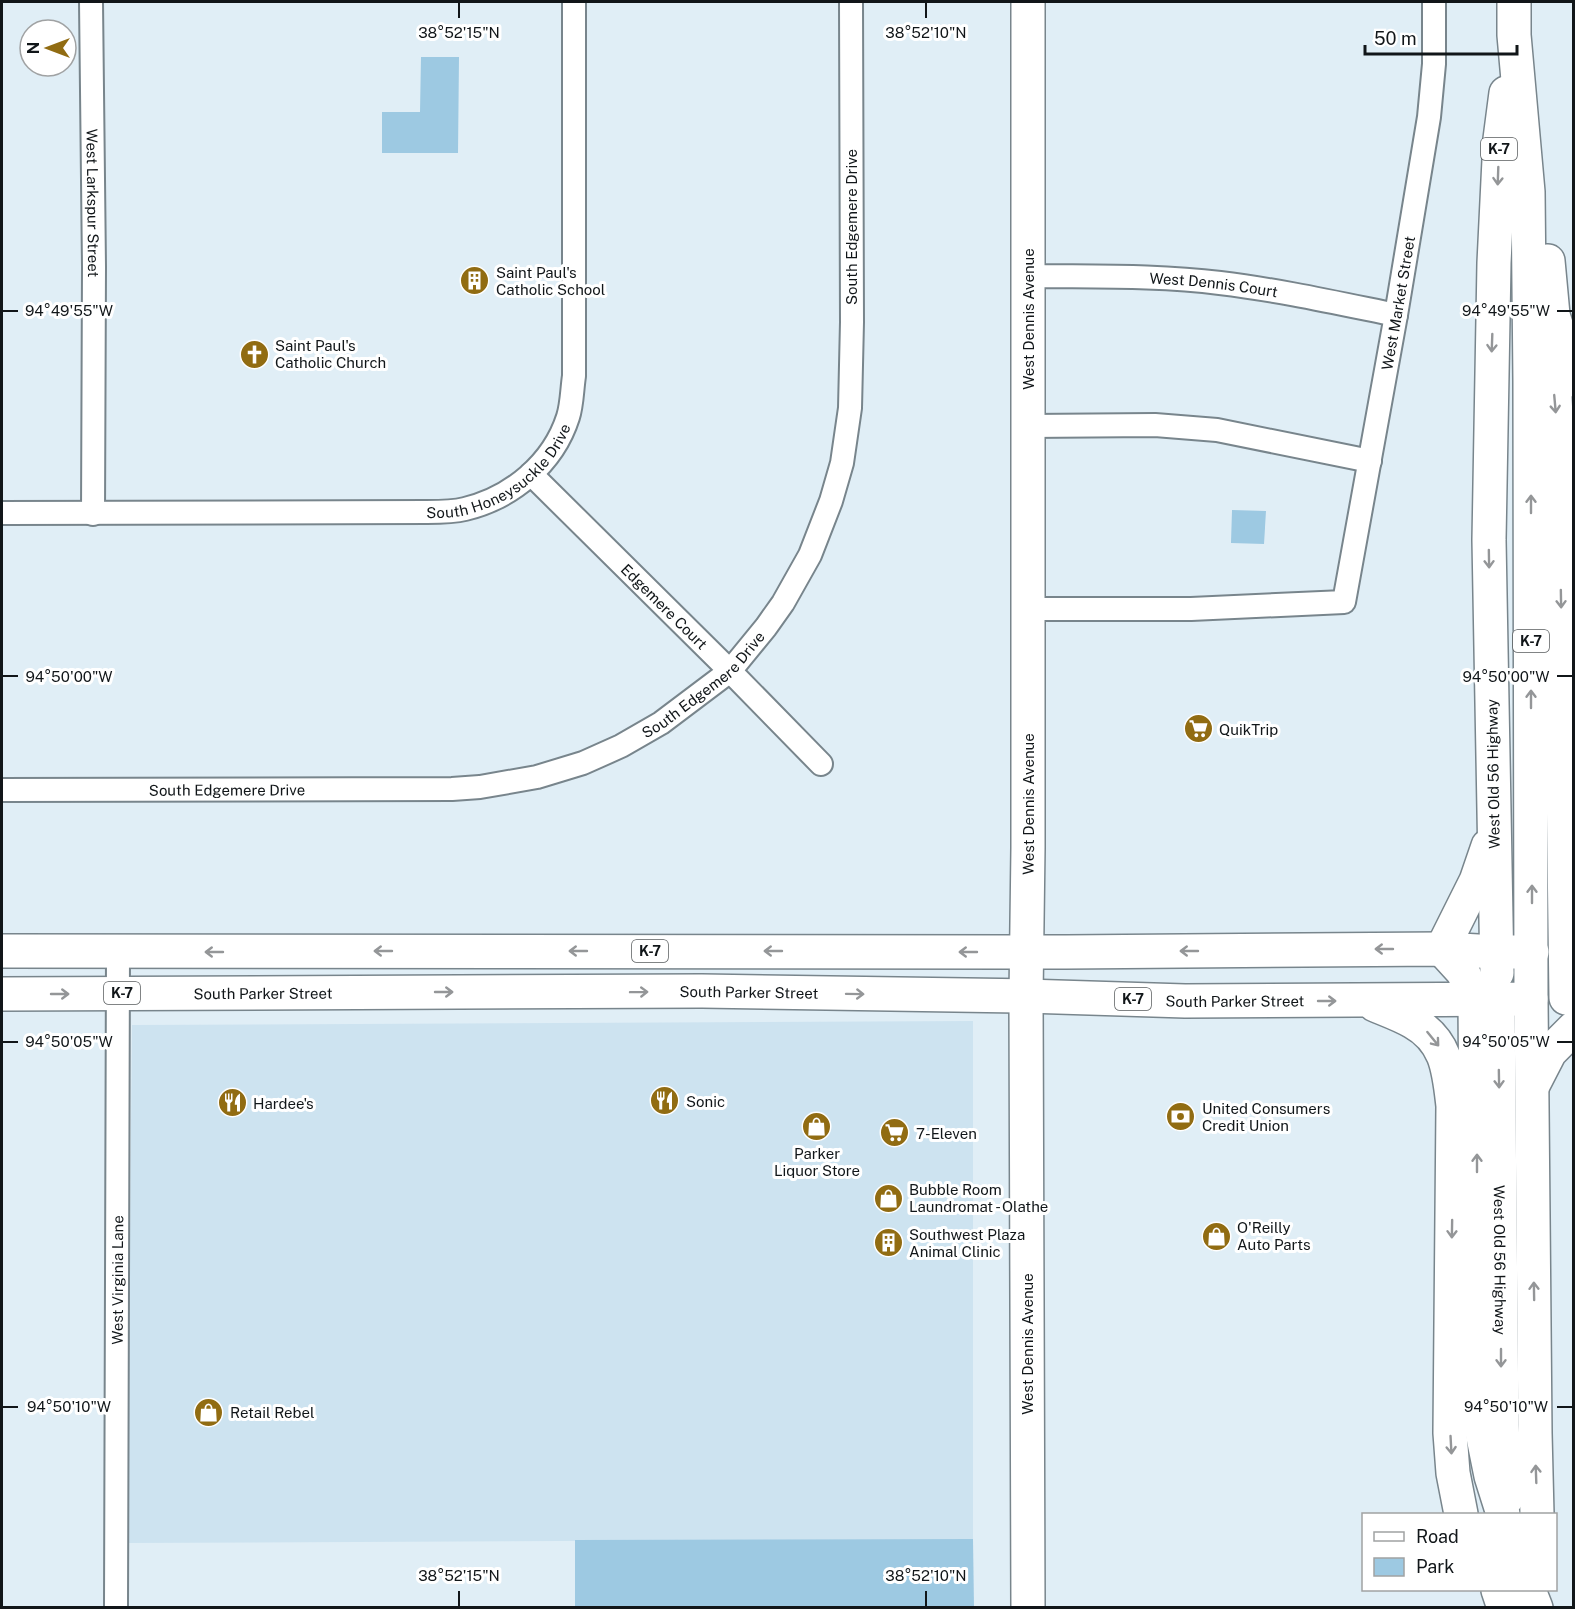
<svg xmlns="http://www.w3.org/2000/svg" width="1575" height="1609" viewBox="0 0 1575 1609" font-family="'Public Sans',sans-serif">
<style>
.built{fill:#cde3f0}
.green{fill:#9dc9e2}
.lines{fill:none;stroke-linecap:round;stroke-linejoin:round}
.street-casing{stroke:#78858c;stroke-width:26}
.secondary-casing{stroke:#78858c;stroke-width:36}
.highway-casing{stroke:#78858c;stroke-width:36}
.street{stroke:#fff;stroke-width:22}
.secondary{stroke:#fff;stroke-width:33}
.highway{stroke:#fff;stroke-width:33}
.oneway{stroke:#949698}
.ticks{fill:none;stroke:#111619;stroke-width:2}
.labels{text-anchor:middle;dominant-baseline:central;stroke-width:6;stroke-linejoin:round;paint-order:stroke}
.shield{fill:#fff;stroke:#585c5e;stroke-width:1.5}
.shield-label{font-size:14px;font-weight:bold;fill:#111619}
.street-label{font-size:15px;fill:#111619;stroke:#fff}
.poi-label{font-size:15px;fill:#111619;stroke:#fff;text-anchor:start}
.ticks-label{font-size:15px;text-anchor:middle;fill:#111619;stroke:#fff;stroke-width:6;stroke-linejoin:round;paint-order:stroke}
</style>
<rect width="100%" height="100%" fill="#e0eef6"/>
<path class="built" d="M973,1021V1539L127,1543L132,1025Z"/>
<g class="green">
<path d="M421,57H459L458,153H382V112H420Z"/>
<path d="M1232,510L1266,511L1264,544L1231,543Z"/>
<path d="M973,1539L974,1607H575V1540Z"/>
</g>
<g class="lines">
<defs>
<g id="street">
<path id="s1" d="M91,2L94,267L93,514"/>
<path id="s2" d="M1028,276C1092,277 1157,275 1220,283C1279,290 1337,303 1396,315"/>
<path d="M1028,426L1155,425L1217,430L1370,461"/>
<path id="s3" d="M531,474L730,671L821,764"/>
<path id="s4" d="M2,513L427,512C439,512 453,512 465,509C511,498 553,464 568,417C572,405 572,389 574,376V2"/>
<path id="s5" d="M1028,609H1191L1344,602L1396,315L1429,117L1434,64V2"/>
<path id="s6" d="M2,790L452,789L480,787L537,777L583,763L621,746L661,723L730,671L766,627L783,603L810,555L831,501L842,463L850,408L852,322L851,2"/>
<path id="s7" d="M116,1608L118,952"/>
</g>
<g id="secondary">
<path id="s8" d="M1498,999L1502,1426L1507,1498"/>
<path d="M1531,999L1535,1433L1537,1514"/>
<path d="M1533,1085L1550,1052L1574,1028"/>
<path id="s9" d="M1028,1608L1026,996L1028,848V2"/>
</g>
<g id="highway">
<path d="M1548,261L1553,315L1574,380"/>
<path d="M1537,351L1555,396L1559,482L1566,998"/>
<path d="M1442,949L1463,972L1475,1000L1478,1390L1482,1432L1491,1476L1503,1514"/>
<path d="M1442,949L1476,881L1488,846"/>
<path d="M2,951L1066,952L1442,949L1496,952H1532"/>
<path d="M1497,973L1489,540L1494,263L1500,139L1506,93"/>
<path id="s10" d="M2,994L702,991L1026,996L1185,1001L1531,999L1530,381L1528,192L1514,35V2"/>
<path d="M1375,1005C1387,1010 1401,1015 1413,1022C1447,1041 1449,1071 1453,1106L1450,1433L1453,1473L1461,1514"/>
<path d="M1498,1590L1504,1608"/>
<path d="M1529,1590L1536,1608"/>
</g>
</defs>
<use href="#street" class="street-casing"/>
<use href="#secondary" class="secondary-casing"/>
<use href="#highway" class="highway-casing"/>
<use href="#street" class="street"/>
<use href="#secondary" class="secondary"/>
<use href="#highway" class="highway"/>
</g>
<defs><path id="oneway-shaft" d="M-6 0H5M1.5-3L5.5 0L1.5 3" fill="none" stroke-width="1.6" stroke-linecap="round" stroke-linejoin="round" transform="scale(1.5)"/></defs>
<g class="oneway">
<use href="#oneway-shaft" transform="translate(1498 176) rotate(92)"/>
<use href="#oneway-shaft" transform="translate(1492 343) rotate(92)"/>
<use href="#oneway-shaft" transform="translate(1555 404) rotate(85)"/>
<use href="#oneway-shaft" transform="translate(1531 504) rotate(-90)"/>
<use href="#oneway-shaft" transform="translate(1489 559) rotate(89)"/>
<use href="#oneway-shaft" transform="translate(1561 599) rotate(89)"/>
<use href="#oneway-shaft" transform="translate(1531 699) rotate(-90)"/>
<use href="#oneway-shaft" transform="translate(1532 894) rotate(-90)"/>
<use href="#oneway-shaft" transform="translate(1384 949) rotate(180)"/>
<use href="#oneway-shaft" transform="translate(383 951) rotate(180)"/>
<use href="#oneway-shaft" transform="translate(578 951) rotate(180)"/>
<use href="#oneway-shaft" transform="translate(773 951) rotate(180)"/>
<use href="#oneway-shaft" transform="translate(1189 951) rotate(180)"/>
<use href="#oneway-shaft" transform="translate(214 952) rotate(180)"/>
<use href="#oneway-shaft" transform="translate(968 952) rotate(-180)"/>
<use href="#oneway-shaft" transform="translate(444 992)"/>
<use href="#oneway-shaft" transform="translate(639 992) rotate(-1)"/>
<use href="#oneway-shaft" transform="translate(60 994)"/>
<use href="#oneway-shaft" transform="translate(855 994) rotate(1)"/>
<use href="#oneway-shaft" transform="translate(1327 1001)"/>
<use href="#oneway-shaft" transform="translate(1433 1039) rotate(51)"/>
<use href="#oneway-shaft" transform="translate(1499 1079) rotate(89)"/>
<use href="#oneway-shaft" transform="translate(1477 1163) rotate(-90)"/>
<use href="#oneway-shaft" transform="translate(1452 1229) rotate(91)"/>
<use href="#oneway-shaft" transform="translate(1534 1291) rotate(-91)"/>
<use href="#oneway-shaft" transform="translate(1501 1358) rotate(90)"/>
<use href="#oneway-shaft" transform="translate(1451 1445) rotate(87)"/>
<use href="#oneway-shaft" transform="translate(1536 1474) rotate(-92)"/>
</g>
<path class="ticks" d="M459,3V18M926,3V18M3,311H18M1557,311H1572M3,676H18M1557,676H1572M3,1042H18M1557,1042H1572M3,1407H18M1557,1407H1572M459,1591V1606M926,1591V1606"/>
<defs>
<symbol id="building-disc" viewBox="-11 -11 22 22"><circle r="9.5" fill="#916c12" stroke="#fff"/><path d="M-4-6H4V6H1V3H-1V6H-4ZM-2.5-4.3h1.7v1.8h-1.7ZM.8-4.3h1.7v1.8H.8ZM-2.5-1h1.7V.8h-1.7ZM.8-1h1.7V.8H.8Z" fill="#fff"/></symbol>
<symbol id="church-disc" viewBox="-11 -11 22 22"><circle r="9.5" fill="#916c12" stroke="#fff"/><path d="M-1.2-6h2.4v3.5h3.3v2.4h-3.3V6h-2.4V-.1h-3.3v-2.4h3.3Z" fill="#fff"/></symbol>
<symbol id="supermarket-disc" viewBox="-11 -11 22 22"><circle r="9.5" fill="#916c12" stroke="#fff"/><path d="M-6-5.5h2.5l.6 2H6L4.5 2H-2.5L-4.4-4H-6ZM-1.5 3.2a1.3 1.3 0 1 0 .1 0ZM3 3.2a1.3 1.3 0 1 0 .1 0Z" fill="#fff"/></symbol>
<symbol id="restaurant-disc" viewBox="-11 -11 22 22"><circle r="9.5" fill="#916c12" stroke="#fff"/><path d="M-5-6h1v4h1v-4h1v4h1v-4h1v5L-1.5 .5V6h-2V.5L-5-1ZM5-6V6H3V1.5H1.5Q1.5-4 5-6Z" fill="#fff"/></symbol>
<symbol id="bank-disc" viewBox="-11 -11 22 22"><circle r="9.5" fill="#916c12" stroke="#fff"/><path d="M-6-4H6V4H-6ZM0-2.3a2.3 2.3 0 1 0 0 4.6a2.3 2.3 0 1 0 0-4.6Z" fill="#fff"/></symbol>
<symbol id="shop-disc" viewBox="-11 -11 22 22"><circle r="9.5" fill="#916c12" stroke="#fff"/><path d="M-5-2.5h2.3a2.7 3.5 0 0 1 5.4 0H5L5.5 6h-11ZM-1.5-2.5h3a1.5 2.3 0 0 0-3 0Z" fill="#fff"/></symbol>
</defs>
<g fill-rule="evenodd">
<use href="#building-disc" x="458" y="264" width="33" height="33"/>
<use href="#church-disc" x="238" y="338" width="33" height="33"/>
<use href="#supermarket-disc" x="1182" y="712" width="33" height="33"/>
<use href="#restaurant-disc" x="648" y="1084" width="33" height="33"/>
<use href="#restaurant-disc" x="216" y="1086" width="33" height="33"/>
<use href="#bank-disc" x="1164" y="1100" width="33" height="33"/>
<use href="#shop-disc" x="800" y="1110" width="33" height="33"/>
<use href="#supermarket-disc" x="878" y="1116" width="33" height="33"/>
<use href="#shop-disc" x="872" y="1182" width="33" height="33"/>
<use href="#shop-disc" x="1200" y="1220" width="33" height="33"/>
<use href="#building-disc" x="872" y="1226" width="33" height="33"/>
<use href="#shop-disc" x="192" y="1396" width="33" height="33"/>
</g>
<g class="labels">
<g class="shield">
<rect x="1481" y="138" width="36" height="22" rx="4.5"/>
<rect x="1513" y="630" width="36" height="22" rx="4.5"/>
<rect x="632" y="940" width="36" height="22" rx="4.5"/>
<rect x="104" y="982" width="36" height="22" rx="4.5"/>
<rect x="1115" y="988" width="36" height="22" rx="4.5"/>
</g>
<g class="shield-label">
<text x="1499" y="149">K-7</text>
<text x="1531" y="641">K-7</text>
<text x="650" y="951">K-7</text>
<text x="122" y="993">K-7</text>
<text x="1133" y="999">K-7</text>
</g>
<g class="street-label">
<text stroke="none"><textPath href="#s1" startOffset="201">West Larkspur Street</textPath></text>
<text transform="translate(851 227) rotate(-90)">South Edgemere Drive</text>
<text stroke="none"><textPath href="#s2" startOffset="186">West Dennis Court</textPath></text>
<text stroke="none"><textPath href="#s5" startOffset="620">West Market Street</textPath></text>
<text transform="translate(1028 319) rotate(-90)">West Dennis Avenue</text>
<text stroke="none"><textPath href="#s4" startOffset="512">South Honeysuckle Drive</textPath></text>
<text stroke="none"><textPath href="#s3" startOffset="188">Edgemere Court</textPath></text>
<text stroke="none"><textPath href="#s6" startOffset="729">South Edgemere Drive</textPath></text>
<text transform="translate(1493 774) rotate(-91)">West Old 56 Highway</text>
<text stroke="none"><textPath href="#s6" startOffset="225">South Edgemere Drive</textPath></text>
<text stroke="none"><textPath href="#s9" startOffset="804">West Dennis Avenue</textPath></text>
<text stroke="none"><textPath href="#s10" startOffset="261">South Parker Street</textPath></text>
<text stroke="none"><textPath href="#s10" startOffset="747">South Parker Street</textPath></text>
<text stroke="none"><textPath href="#s10" startOffset="1233">South Parker Street</textPath></text>
<text stroke="none"><textPath href="#s8" startOffset="261">West Old 56 Highway</textPath></text>
<text stroke="none"><textPath href="#s7" startOffset="328">West Virginia Lane</textPath></text>
<text transform="translate(1027 1344) rotate(-90)">West Dennis Avenue</text>
</g>
<g class="poi-label">
<text x="496" y="272">Saint Paul's<tspan x="496" dy="17">Catholic School</tspan></text>
<text x="275" y="345">Saint Paul's<tspan x="275" dy="17">Catholic Church</tspan></text>
<text x="1219" y="729">QuikTrip</text>
<text x="686" y="1101">Sonic</text>
<text x="253" y="1103">Hardee's</text>
<text x="1202" y="1108">United Consumers<tspan x="1202" dy="17">Credit Union</tspan></text>
<text x="916" y="1133">7-Eleven</text>
<text x="817" y="1153" text-anchor="middle">Parker<tspan x="817" dy="17">Liquor Store</tspan></text>
<text x="909" y="1189">Bubble Room<tspan x="909" dy="17">Laundromat - Olathe</tspan></text>
<text x="1237" y="1227">O'Reilly<tspan x="1237" dy="17">Auto Parts</tspan></text>
<text x="909" y="1234">Southwest Plaza<tspan x="909" dy="17">Animal Clinic</tspan></text>
<text x="230" y="1412">Retail Rebel</text>
</g>
</g>
<g class="ticks-label">
<text x="459" y="38">38°52'15"N</text>
<text x="926" y="38">38°52'10"N</text>
<text x="1506" y="316">94°49'55"W</text>
<text x="69" y="316">94°49'55"W</text>
<text x="1506" y="682">94°50'00"W</text>
<text x="69" y="682">94°50'00"W</text>
<text x="1506" y="1047">94°50'05"W</text>
<text x="69" y="1047">94°50'05"W</text>
<text x="1506" y="1412">94°50'10"W</text>
<text x="69" y="1412">94°50'10"W</text>
<text x="459" y="1581">38°52'15"N</text>
<text x="926" y="1581">38°52'10"N</text>
</g>
<rect width="1575" height="1609" fill="none" stroke="#111619" stroke-width="6"/>
<rect x="1362" y="1513" width="195" height="78" fill="#ffffff" stroke="#a0a2a3" stroke-width="1.5"/>
<rect x="1374" y="1532" width="30" height="9" fill="#ffffff" stroke="#a0a2a3" stroke-width="1.5"/>
<text x="1416" y="1543" font-size="18" fill="#111619">Road</text>
<rect x="1374" y="1558" width="30" height="18" fill="#9dc9e2" stroke="#a0a2a3" stroke-width="1.5"/>
<text x="1416" y="1573" font-size="18" fill="#111619">Park</text>
<g transform="translate(48 48) rotate(270)"><circle r="28" fill="#ffffff" stroke="#a0a2a3" stroke-width="1.5"/>
<path d="M0-4.5L10 22L0 15L-10 22Z" fill="#916c12"/>
<text y="-9" font-size="16" font-weight="bold" text-anchor="middle" fill="#111619">N</text>
</g>
<path d="M1365 45v9h152v-9" fill="none" stroke="#111619" stroke-width="3"/>
<text x="1374" y="45" font-size="18" fill="#111619" stroke="#ffffff" stroke-width="4.5" paint-order="stroke">50 m</text>
</svg>
